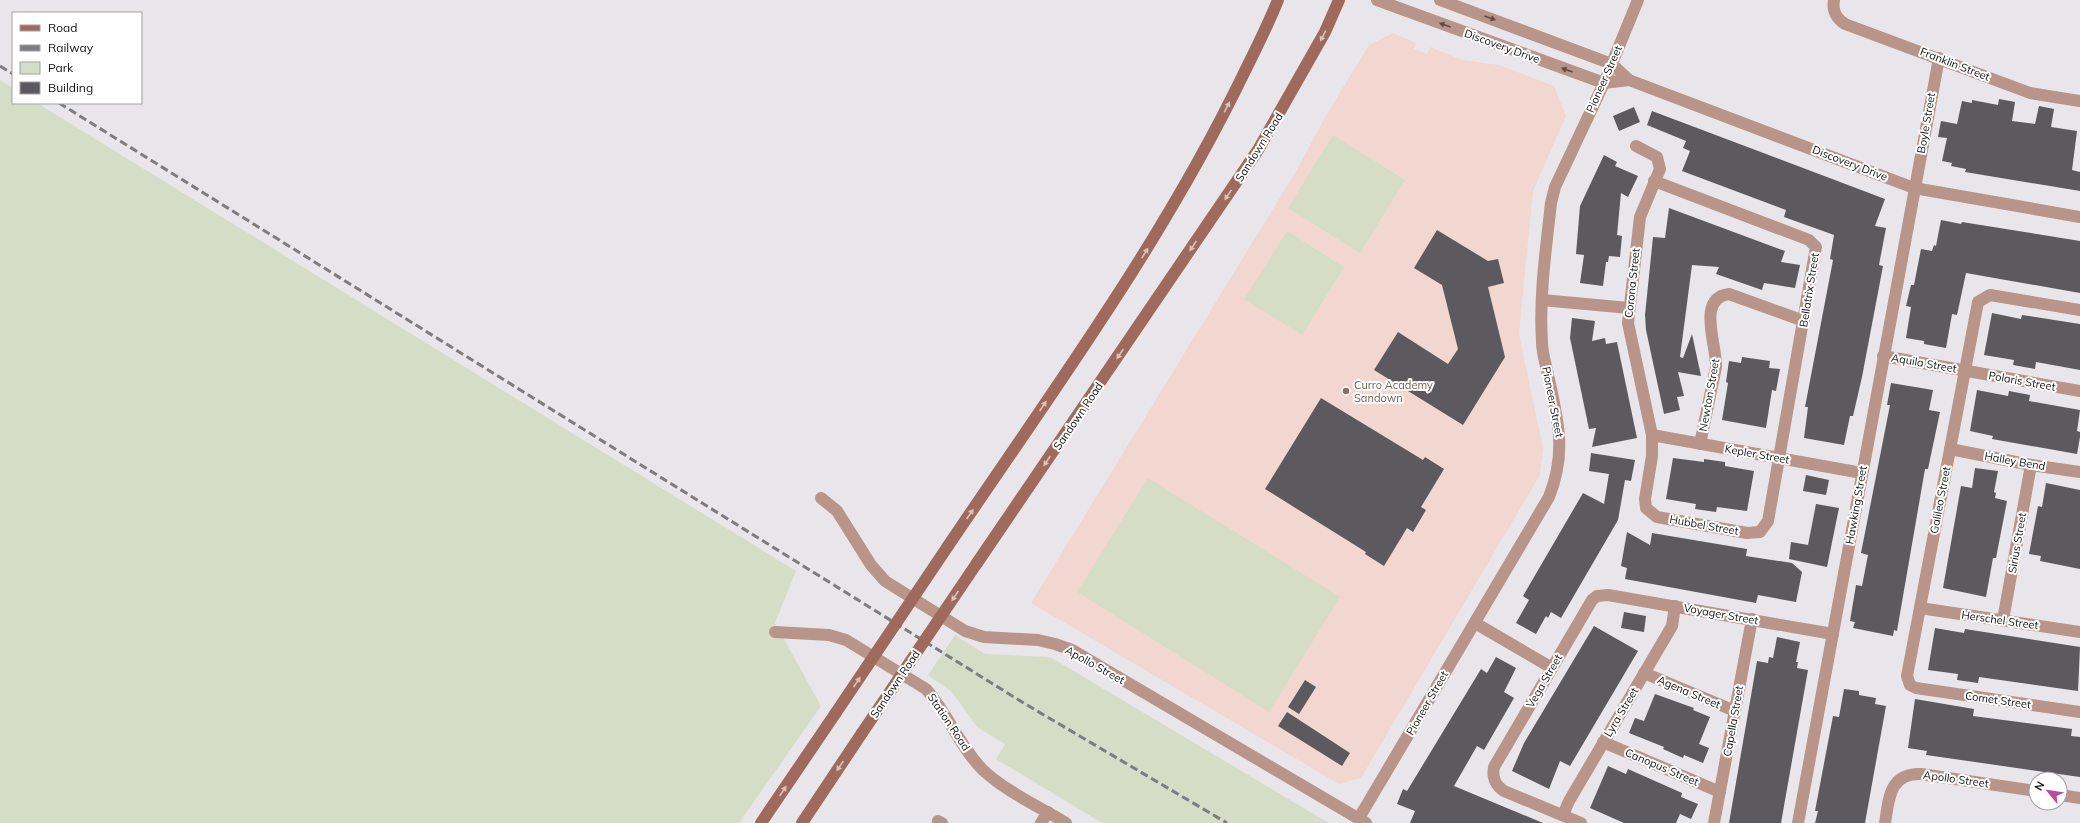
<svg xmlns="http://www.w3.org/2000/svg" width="2080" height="823" viewBox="0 0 2080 823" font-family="Mulish,sans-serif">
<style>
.education{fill:#f1d7d0}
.green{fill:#d6ddc6}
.building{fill:#5c5a5e}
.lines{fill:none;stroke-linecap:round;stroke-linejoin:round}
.street{stroke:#b89489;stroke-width:12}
.secondary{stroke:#9f6a5b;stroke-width:12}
.rail{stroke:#7d7c7f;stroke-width:3;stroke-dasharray:8 4;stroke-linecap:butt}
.secondary-bridge{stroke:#9f6a5b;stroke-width:12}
.oneway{fill:#5d4d49}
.oneway2{fill:#d9c3bd}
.education-dot{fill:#8d6e63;stroke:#fff;stroke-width:1.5}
.labels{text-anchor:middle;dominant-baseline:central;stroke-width:4;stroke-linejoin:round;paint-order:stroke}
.street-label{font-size:11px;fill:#131314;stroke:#fff}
.education-label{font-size:11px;fill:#785e54;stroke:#fff;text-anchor:start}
</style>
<rect width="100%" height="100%" fill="#e9e6eb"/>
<path class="education" d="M1393,33L1416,43L1414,49L1427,54L1430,47L1463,60L1499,65L1554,86L1566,116L1533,191L1519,334L1543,448L1540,475L1361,778L1339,784L1031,603L1295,173L1328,112L1369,45Z"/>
<g class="green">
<path d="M0,80L13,88V103H37L796,571L775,623L821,706L739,823H0Z"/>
<path d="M1333,135L1405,180L1360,253L1288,208Z"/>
<path d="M1287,231L1344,267L1302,335L1244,299Z"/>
<path d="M1148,478L1340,597L1269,712L1077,592Z"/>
<path d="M955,635L985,654L1050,657L1329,823H1102L996,759L1005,744L977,727L952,692L928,675Z"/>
</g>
<g class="building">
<path d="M1999,99L2015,102L2012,121L2035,124L2039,106L2054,109L2051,127L2077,131L2072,170L2080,172V191L1965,172L1966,169L1951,166L1952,163L1942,161L1947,138L1938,137L1941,121L1957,124L1962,101L1972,103V100L1998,105Z"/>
<path d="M1634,107L1640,122L1619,131L1613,116Z"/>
<path d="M1652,111L1885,199L1875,226L1886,228L1879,265L1883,266L1862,377L1853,416H1850L1844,445L1804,438L1808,407H1805L1833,260L1830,259L1834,235L1784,217L1786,210L1682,171L1690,151L1683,148L1686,141L1647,125Z"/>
<path d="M1604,155L1617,162L1615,166L1638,176L1628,197L1621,193L1617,235L1622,236L1620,257L1609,256L1608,262H1606L1603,286L1580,283L1584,255L1576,254L1580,206Z"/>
<path d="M1669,208L1785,251L1781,262L1800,265L1795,288L1764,283L1762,290L1716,274L1719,267L1692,265L1680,357L1683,358L1692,334L1701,376L1678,372L1684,396L1677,397L1680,410L1664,414L1646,330L1645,315L1653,237L1665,238Z"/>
<path d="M1941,220L1961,224L1962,222L2080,241V293L1966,273L1957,315L1952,314L1946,348L1924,344V341L1906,338L1911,307L1906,306L1911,285H1914L1921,249L1932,251L1934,245L1936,246Z"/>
<path d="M1437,230L1488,261L1498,259L1504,283L1488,287L1505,357L1463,425L1374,370L1398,332L1448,364L1458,349L1442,285L1414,268Z"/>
<path d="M1992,313L2021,319L2022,315L2080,324V370L2036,362L2035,369L2013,365L2014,360L1984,355Z"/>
<path d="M1572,318L1595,321L1592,341L1605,338L1606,344L1617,342L1637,438L1592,447L1596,428L1589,429L1570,338Z"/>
<path d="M1742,357L1770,361L1769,368L1780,369L1776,391L1772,390L1766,428L1722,420L1728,383L1726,382L1729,361L1741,363Z"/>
<path d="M1891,383L1933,390L1929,410L1940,412L1928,469H1925L1897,631L1894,630L1893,636L1853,628L1855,622L1850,621L1856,585L1862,586L1868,555L1861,553L1890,405H1887Z"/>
<path d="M1977,390L2008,396L2009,391L2030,395L2029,401L2080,410L2077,431L2080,432V437L2077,454L1992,439L1993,436L1970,431Z"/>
<path d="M1321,398L1423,460L1425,457L1444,469L1421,507L1426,510L1413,532L1407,528L1384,566L1365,554L1366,552L1265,489Z"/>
<path d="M1591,453L1635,460L1631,481L1625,480L1618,520L1561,618L1551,612L1548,618L1546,616L1536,634L1516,623L1529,600L1523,596L1583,493L1604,504L1609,474L1589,471Z"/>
<path d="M1673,458L1704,462V459L1725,462V466L1754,471L1747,511L1717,507L1716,512L1695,509L1696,504L1666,499Z"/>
<path d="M1975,468L1998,471L1994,492L1996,493L1995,498L2007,501L1996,558H1993L1986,597L1943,588L1961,486L1972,488Z"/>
<path d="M1806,475L1829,480L1826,495L1803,491Z"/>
<path d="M2046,483L2080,490V569L2040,561L2041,556L2029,554L2038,506L2042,507Z"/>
<path d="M1816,504L1839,508L1827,567L1789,559L1791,542L1808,545Z"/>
<path d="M1627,532L1650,545L1652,533L1747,549L1746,556L1792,563L1802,572L1796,602L1758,595L1756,603L1625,579L1627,568L1621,566Z"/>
<path d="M1624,612L1646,616L1644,632L1621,628Z"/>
<path d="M1594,626L1638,651L1570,766L1560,761L1549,789L1512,771L1524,743Z"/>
<path d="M1935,628L1964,633L1965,629L2080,647L2078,691L1979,677L1978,683L1957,680L1958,674L1928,670Z"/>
<path d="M1777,637L1800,642L1796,662H1798L1797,668L1808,670L1781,823H1729L1757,661L1768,663L1769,657L1773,658Z"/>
<path d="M1496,657L1516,668L1504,692L1514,698L1484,750L1477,746L1454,786L1543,823H1410L1415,811L1397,804L1403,789L1407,791L1481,669L1487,673Z"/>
<path d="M1305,680L1316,687L1299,714L1288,707Z"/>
<path d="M1844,689L1859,691V695L1876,698L1875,704L1886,706L1865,823H1815L1818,811H1815L1833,716L1839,717Z"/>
<path d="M1655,694L1694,708L1693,710L1710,717L1699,744L1709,748L1703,763L1684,755L1683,758L1663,749L1664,747L1629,733L1635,718L1644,721Z"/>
<path d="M1915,699L1974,709L1973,716L2072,729L2071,736L2080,737V777L1926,755L1927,751L1908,748Z"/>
<path d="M1287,712L1350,753L1342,766L1278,726Z"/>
<path d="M1608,766L1626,774L1628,769L1682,793L1681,797L1698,804L1691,819L1680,814L1676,823H1624L1590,808Z"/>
</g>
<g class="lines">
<g class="street">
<path d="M1377,0L1604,83L1629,80"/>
<path d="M1440,0L1612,64L1629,80L1914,188L2080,217"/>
<path d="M1834,0C1832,11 1836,18 1845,24L2030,93L2080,101"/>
<path d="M1636,146L1657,157L1660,169L1640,217L1628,323L1652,435V456L1645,499L1646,508L1657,517L1747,533L1760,532L1768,521L1816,247L1809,240L1654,181"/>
<path d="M1542,300L1629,308"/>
<path d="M2080,310L1990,295L1978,302L1907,676L1910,685L1916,688L2080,712"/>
<path d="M1883,356L2080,391"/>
<path d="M1652,435L1862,473"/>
<path d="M1700,444L1716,367C1717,345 1696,298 1729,294L1804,321"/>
<path d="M1950,449L2031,465L2080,472"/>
<path d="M821,498L837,511L871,565L885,581L965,631L984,637L1038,640L1055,644L1072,650L1366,823"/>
<path d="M1920,608L2080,632"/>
<path d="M2003,620L2031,465"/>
<path d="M1475,623L1552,668"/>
<path d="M775,632L829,635L846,640L926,689C948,714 960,747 983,770C1005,791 1040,807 1066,823"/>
<path d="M1644,673L1735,711"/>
<path d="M1603,742L1720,792"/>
<path d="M2060,795L2080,798"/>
<path d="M1563,815L1569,801L1672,626L1675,606"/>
<path d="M1359,818L1549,497C1567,452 1558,420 1548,375C1546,365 1542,353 1542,342C1539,296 1546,249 1551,203L1555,187L1604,83L1638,0"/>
<path d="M938,821L942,823"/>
<path d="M1041,823L1048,812"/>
<path d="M1581,823L1504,791C1495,785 1492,778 1494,767L1592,600L1597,596L1608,595L1833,634"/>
<path d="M1714,823L1752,619"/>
<path d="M1798,823L1939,58"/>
<path d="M1885,823C1889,799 1889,773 1921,774L2036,791"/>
</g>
<g class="secondary">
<path d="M948,546C1052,392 1163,241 1244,73C1256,49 1268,25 1278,0"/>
<path d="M977,563L1258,150L1325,32L1339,0"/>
<path d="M761,823L835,714"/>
<path d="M802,823L862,733"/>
</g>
<g class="rail">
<path d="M0,66L13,74"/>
<path d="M59,103L1022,702L1227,823"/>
</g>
<g class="secondary-bridge">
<path d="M835,714L948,546"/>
<path d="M862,733L977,563"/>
</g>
</g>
<defs><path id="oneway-solid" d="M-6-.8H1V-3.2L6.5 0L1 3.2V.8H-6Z"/></defs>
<g class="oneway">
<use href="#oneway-solid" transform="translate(1490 18) rotate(20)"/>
<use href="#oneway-solid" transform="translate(1445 25) rotate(-160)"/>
<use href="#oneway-solid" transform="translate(1567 70) rotate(-160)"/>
</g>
<g class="oneway2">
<use href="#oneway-solid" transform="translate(1323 36) rotate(117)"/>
<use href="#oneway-solid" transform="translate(1227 107) rotate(-63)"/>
<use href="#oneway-solid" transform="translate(1228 195) rotate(124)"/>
<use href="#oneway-solid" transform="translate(1193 246) rotate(124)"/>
<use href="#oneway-solid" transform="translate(1145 253) rotate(-58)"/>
<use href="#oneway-solid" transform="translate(1120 354) rotate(124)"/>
<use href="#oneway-solid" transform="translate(1043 406) rotate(-56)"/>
<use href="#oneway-solid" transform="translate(1047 461) rotate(124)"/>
<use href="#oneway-solid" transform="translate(970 514) rotate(-56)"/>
<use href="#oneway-solid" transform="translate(955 596) rotate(124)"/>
<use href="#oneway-solid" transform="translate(857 682) rotate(-56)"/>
<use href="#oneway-solid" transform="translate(840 766) rotate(124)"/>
<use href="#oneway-solid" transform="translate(783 791) rotate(-56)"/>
</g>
<circle class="education-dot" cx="1346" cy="391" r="4"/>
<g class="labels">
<g class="street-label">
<text transform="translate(1502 46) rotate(20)">Discovery Drive</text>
<text transform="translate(1955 64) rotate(21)">Franklin Street</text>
<text transform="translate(1604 79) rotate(-66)">Pioneer Street</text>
<text transform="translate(1926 123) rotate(-80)">Boyle Street</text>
<text transform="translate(1259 147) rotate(-58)">Sandown Road</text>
<text transform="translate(1850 163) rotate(21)">Discovery Drive</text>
<text transform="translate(1632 283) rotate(-84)">Corona Street</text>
<text transform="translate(1809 290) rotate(-81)">Bellatrix Street</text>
<text transform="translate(1924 363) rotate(10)">Aquila Street</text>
<text transform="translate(2022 381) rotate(10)">Polaris Street</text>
<text transform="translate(1709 395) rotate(-80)">Newton Street</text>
<text transform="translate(1553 402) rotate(79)">Pioneer Street</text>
<text transform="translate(1078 416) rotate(-56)">Sandown Road</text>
<text transform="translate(1757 454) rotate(10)">Kepler Street</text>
<text transform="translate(2015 461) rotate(10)">Halley Bend</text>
<text transform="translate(1940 500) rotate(-79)">Galileo Street</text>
<text transform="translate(1856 505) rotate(-80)">Hawking Street</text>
<text transform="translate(1704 525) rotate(10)">Hubbel Street</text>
<text transform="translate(2017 543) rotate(-80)">Sirius Street</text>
<text transform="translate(1721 614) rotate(10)">Voyager Street</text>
<text transform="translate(2000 620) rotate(8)">Herschel Street</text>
<text transform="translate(1095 665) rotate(29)">Apollo Street</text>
<text transform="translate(1544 681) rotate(-60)">Vega Street</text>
<text transform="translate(895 684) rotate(-56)">Sandown Road</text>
<text transform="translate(1689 692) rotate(23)">Agena Street</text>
<text transform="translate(1998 700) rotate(8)">Comet Street</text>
<text transform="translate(1427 703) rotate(-60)">Pioneer Street</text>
<text transform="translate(1621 712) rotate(-59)">Lyra Street</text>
<text transform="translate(1733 721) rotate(-80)">Capella Street</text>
<text transform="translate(949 722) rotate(56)">Station Road</text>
<text transform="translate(1662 767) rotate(23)">Canopus Street</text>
<text transform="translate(1956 779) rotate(8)">Apollo Street</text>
</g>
<g class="education-label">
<text x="1354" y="385">Curro Academy<tspan x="1354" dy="13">Sandown</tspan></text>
</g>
</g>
<rect x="12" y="12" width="130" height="92" fill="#ffffff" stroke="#a1a1a1"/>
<rect x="20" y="25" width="20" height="6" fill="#9f6a5b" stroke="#a1a1a1"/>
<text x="48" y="32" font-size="12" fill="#131314">Road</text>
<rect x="20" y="45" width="20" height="6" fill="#7d7c7f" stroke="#a1a1a1"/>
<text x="48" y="52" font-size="12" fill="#131314">Railway</text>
<rect x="20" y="62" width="20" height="12" fill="#d6ddc6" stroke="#a1a1a1"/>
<text x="48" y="72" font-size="12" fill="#131314">Park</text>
<rect x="20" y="82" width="20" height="12" fill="#5c5a5e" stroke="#a1a1a1"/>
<text x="48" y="92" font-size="12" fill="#131314">Building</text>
<g transform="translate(2048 791) rotate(300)"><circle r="19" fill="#ffffff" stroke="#a1a1a1"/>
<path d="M0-3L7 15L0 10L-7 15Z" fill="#bb4aa7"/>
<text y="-6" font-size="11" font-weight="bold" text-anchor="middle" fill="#131314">N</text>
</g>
</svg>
